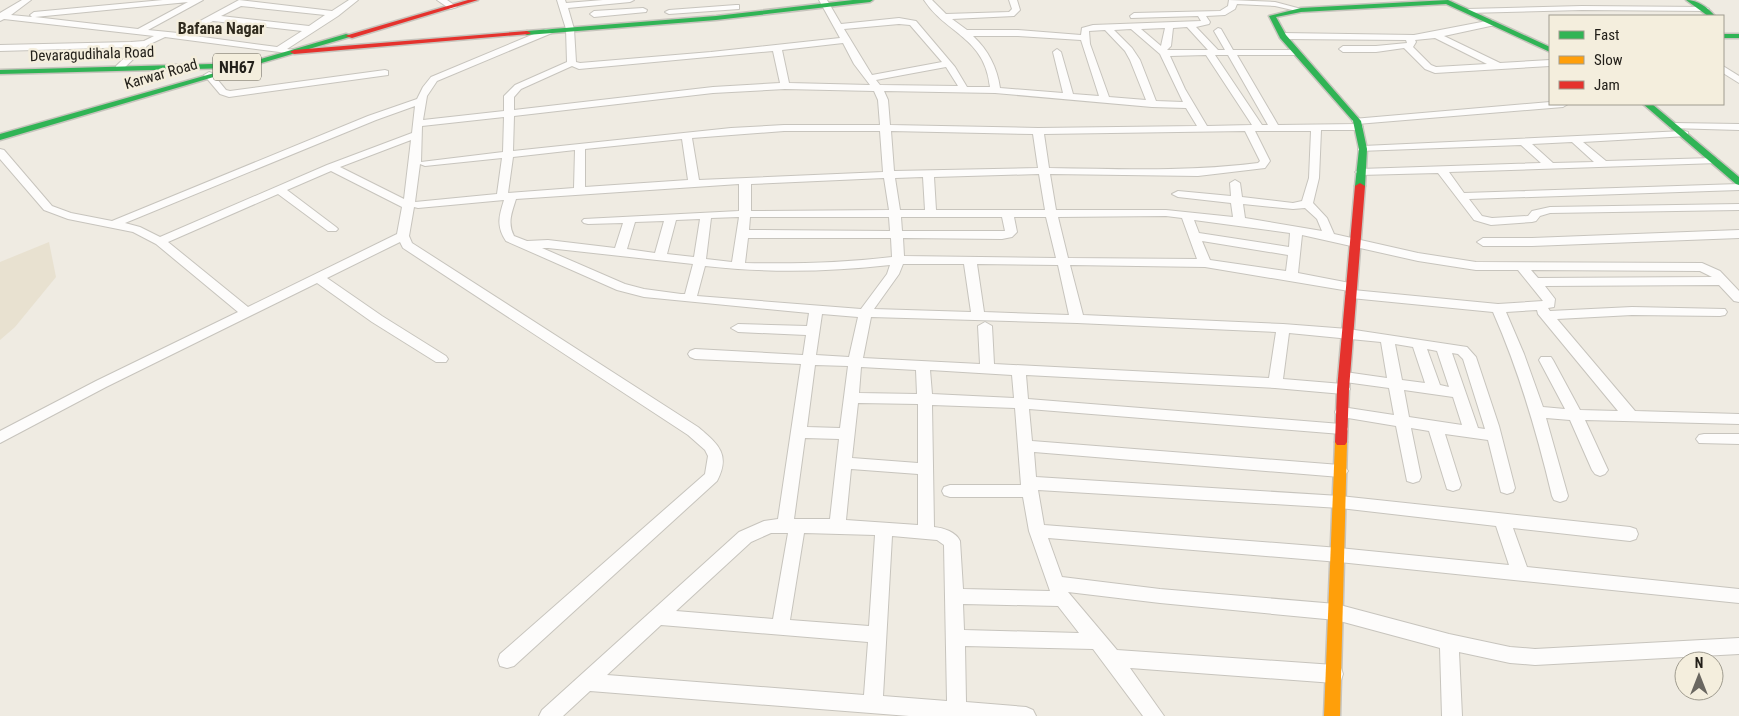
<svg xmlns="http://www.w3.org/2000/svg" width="1739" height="716" viewBox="0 0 1739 716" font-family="'Roboto Condensed',sans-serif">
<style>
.built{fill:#e8e1d0}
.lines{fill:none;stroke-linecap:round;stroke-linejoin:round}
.street-casing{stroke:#c7c4bd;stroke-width:2}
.fast-casing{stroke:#c7c4bd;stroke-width:3}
.slow-casing{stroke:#c7c4bd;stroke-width:3}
.jam-casing{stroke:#c7c4bd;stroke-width:3}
.street{fill:#fdfcfb;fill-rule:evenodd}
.fast{fill:#30b455;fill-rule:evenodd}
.slow{fill:#ff9f0a;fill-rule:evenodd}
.jam{fill:#e5322d;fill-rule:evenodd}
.labels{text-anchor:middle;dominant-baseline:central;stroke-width:5;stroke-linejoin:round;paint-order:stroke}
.far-street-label{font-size:15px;fill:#23201a;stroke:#f4eedd}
.far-neighbourhood-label{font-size:16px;font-weight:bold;fill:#302b1e;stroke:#f4eedd}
.shield{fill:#f4eedd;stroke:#625e54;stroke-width:1}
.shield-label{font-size:16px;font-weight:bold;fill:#23201a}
</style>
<rect width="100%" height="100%" fill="#efebe2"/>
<path class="built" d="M49,242L56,277L15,327L0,340V262Z"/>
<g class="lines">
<defs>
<g id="street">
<path d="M22,0H31L11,15L32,17L30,15L34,12L163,0H203L148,30L178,33L239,0L332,11L349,0H358L338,16L287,49L295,50V54L165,37L148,45L122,70H116V66L136,47L0,51V45L131,42L144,41L154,36L4,19L0,21V13ZM188,2L138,29L35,17ZM241,6L325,15L309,26L221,16ZM213,21L302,31L277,47L188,35Z"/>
<path d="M437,0H447L457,7L450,9Z"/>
<path d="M557,0H565L566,3L603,0H634L630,2L568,8L574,29L576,62L580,63L711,52L840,38L819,0H827L841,24L899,18L916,21L955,67L967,87H990C985,37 946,34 924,0H932L946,14L1009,12L1012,9L1009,0H1017L1020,10L1014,16L952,19L967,30H1018L1081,35L1082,28L1093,25L1201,21L1198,16L1131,18L1130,16L1134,13L1220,11L1228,6L1229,0L1275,2L1305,10L1301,12L1275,6L1237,4L1235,9L1225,15L1206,16L1210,22L1209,24L1196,27L1218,50H1225L1214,31L1218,28L1221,29L1233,50H1299V54L1296,55H1237L1278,125L1357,124L1352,121L1353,119L1550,102V104H1568L1563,107L1357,124L1363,127L1358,130H1321L1319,178L1313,203L1327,218L1334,234L1418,253L1476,262L1702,263L1720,271L1739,291V302L1734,301L1719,285L1545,286L1555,299L1554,307L1548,308L1550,311L1632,307L1725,309L1727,312L1725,315L1720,316L1632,315L1557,319L1635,411L1739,414V424L1585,420L1608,470L1605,474L1600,476L1595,474L1592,470L1570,420L1546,418L1568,496L1566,500L1560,502L1554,500L1552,496C1537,433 1519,371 1493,312L1351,298L1345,294L1349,291L1205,267L1070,265L1083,315L1283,324L1348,329L1467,347L1476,357L1499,426L1515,488L1513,492L1507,494L1501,492L1488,440L1445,434L1461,485L1459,489L1453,491L1447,489L1429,431L1411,428L1421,477L1419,481L1413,483L1407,481L1396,426L1342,417L1337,416L1335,412L1337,408L1342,407L1394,415L1389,388L1345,382L1340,380L1338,377L1340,374L1345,372L1387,378L1381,342L1289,333L1283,379L1343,384L1348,386L1350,389L1348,392L1343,394L1275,388L1026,375L1028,399L1341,424L1346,425L1348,429L1346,433L1341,434L1029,409L1032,441L1340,465L1345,467L1348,471L1345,475L1340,477L1034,452L1036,477L1340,496L1630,527L1636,529L1638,534L1636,539L1630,541L1513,528L1527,567L1739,589V603L1339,562L1048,538L1062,577L1160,589L1336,604L1449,634L1510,647L1535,649L1739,638V654L1535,665L1510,663L1459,652L1462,716H1442L1440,648L1336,620L1160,603L1068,592L1117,650L1334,665L1341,668L1343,674L1341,680L1334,683L1130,668L1164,716H1143L1093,649L965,646L966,702L1026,707L1033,710L1036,716H909L590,691L563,716H539L542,710L739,532L764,521L778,519L801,364L695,359L690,357L688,354L690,351L695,349L803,355L806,335L738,332L731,328L738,324L807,326L809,313L644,297L617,290L506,241C496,226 499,216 504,200L418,208L414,207L409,236L412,243L698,427C718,444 731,454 717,481L514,666L507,668L500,666L498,660L500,654L705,474L708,456L705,450L688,435L403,248L400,242L327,278L382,316L446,356L448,359L446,362H436L372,322L317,283L106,387L0,443V431L96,381L238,312L156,244L133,232L68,219L44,210L0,159V149L4,150L52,206L71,213L112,221L368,116L417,99L423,87L431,77L546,29H552V33L437,81L427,96L423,120L504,111V96L515,85L567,62L566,29ZM899,24L910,25L942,62L872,75L844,29ZM1187,27L1208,50H1167L1171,46L1173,28ZM1165,28L1161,46L1141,29ZM1131,29L1160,54L1183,102L1156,101L1140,60L1132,48L1114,30ZM1105,30L1125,51L1130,60L1146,100L1109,97L1090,44L1089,31ZM973,36H1018L1081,40L1099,96L1073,94L1061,52L1057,49L1053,52L1063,93L1000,88C997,67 988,50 973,36ZM843,43L854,64L870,85L789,83L782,50ZM773,51L780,83L713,87L514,110V97L521,89L572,66L579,69ZM1206,55L1252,125L1207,126L1185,89L1170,56ZM1215,55H1228L1268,125H1262ZM946,67L958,86L880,85L876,80ZM785,89L874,91L878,100L880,125H784L731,128L513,151L514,116L713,93ZM884,91L995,93L1152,107L1186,108L1197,126L1038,128L890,125L888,100ZM415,106L412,133L327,165L160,237L140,227L125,223L376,120ZM504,117L503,152L421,162L422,126ZM784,131H880L883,172L699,180L692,138ZM891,131L1033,134L1038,168L894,171ZM1245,131L1260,161L1258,163C1188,172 1119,169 1049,168L1044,134ZM1255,131H1311L1309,178L1302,201L1293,203L1242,197L1240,183L1235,180L1230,183L1231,196L1178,191L1172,194L1178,197L1231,203L1233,217L1166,210H1056L1050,174L1198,176L1265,168L1270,161ZM682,139L688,180L585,187V149ZM411,140L404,199L340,167ZM575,150L574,188L508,193L513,157ZM502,158L497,194L415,202L420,164L425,166ZM331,171L402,207L397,234L248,307L168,242L278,194L328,231H336L338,229L336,227L287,190ZM1039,174L1045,210H936L934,177ZM923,177L925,210H900L895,178ZM884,178L889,210L751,211V184ZM739,184V211L584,219L582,221L584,223L588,224L623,223L615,248L548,240L527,241L514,236C507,223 512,212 516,199ZM1243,204L1293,209L1305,208L1317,219L1322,231L1245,218ZM1166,216L1182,218L1197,259L1068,258L1058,217ZM739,217L732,262L706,259L711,218ZM750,217H889L890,231L749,230ZM901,217H1002L1005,231H902ZM1014,217H1046L1056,258L904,256L903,238L1002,239L1012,237L1017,232ZM700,219L694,257L667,254L676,220ZM1194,220L1290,233L1289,247L1199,233ZM664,221L655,253L627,249L635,222ZM1302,235L1418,261L1476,270H1518L1543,301L1498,304L1353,290L1357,287L1355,284L1298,273ZM748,238H891L892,257C842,263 794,264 745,263ZM1202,241L1288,255L1286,271L1210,260ZM542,248H548L693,264L685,294H681L644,289L625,284ZM903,264H964L971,312L874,309L899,274ZM977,264L1058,265L1069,315L984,312ZM890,265L887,274L861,309L697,296L705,266C767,273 828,272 890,265ZM1531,270L1700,271L1712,277L1538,278ZM1537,310L1538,314L1618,411L1580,410L1553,360L1551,357H1541L1539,360L1565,409L1543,407L1524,354L1506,312ZM822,314L858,317L849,357L816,355ZM871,317L1077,323L1276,332L1269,378L994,364L992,326L985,322L978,326L980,364L863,358ZM1395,344L1413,347L1425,383L1402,380ZM1427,349L1437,351L1449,387L1440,385ZM1452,353L1458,354L1463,359L1485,429L1478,428ZM815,365L848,366L840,428L807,427ZM861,367L916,370L917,394L859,393ZM930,370L1012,375L1014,398L932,394ZM1404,390L1453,397L1462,425L1409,417ZM858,403L918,404V463L852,458ZM932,405L1015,408L1021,485H950L944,487L942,491L944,495L950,497H1023L1029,531L1050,591L963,589L960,541C956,532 944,528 934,527ZM805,438L839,439L830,519H794ZM851,469L918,474V525L846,520ZM1038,490L1340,508L1496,526L1509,565L1339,548L1044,525ZM771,533H788L773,619L676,611L751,542ZM804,533L875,535L869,626L790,620ZM892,536L937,540L944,545L947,701L883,696ZM963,604L1058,606L1079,633L964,630ZM661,625L868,642L864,695L607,675Z"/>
<path d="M736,5H739V9L669,14L665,12L669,10Z"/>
<path d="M1582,6L1705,7L1709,9L1705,11L1582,10L1467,13L1463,11L1467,9Z"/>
<path d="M643,8L647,10L646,12L594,17L590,14L594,11Z"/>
<path d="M1492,20L1496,23L1495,25L1444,36L1500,63L1550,60V66L1435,73L1425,69L1404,48L1376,52H1343L1339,49L1343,46H1376L1407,43L1406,40L1283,39L1279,36L1283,33L1414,35ZM1435,38L1487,64L1436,67L1431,65L1413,47L1416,42L1415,40Z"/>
<path d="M1723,66L1739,76V83L1723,73Z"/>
<path d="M385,70L388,71V75L229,97L220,94L204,75L209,72L212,73L226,90L230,91Z"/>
<path d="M1674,123L1739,124V130L1670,128V124Z"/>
<path d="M1684,131L1688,132V136L1583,142L1606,161L1714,158L1718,159L1719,161L1718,163L1449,172L1464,193L1739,184V190L1469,199L1482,216L1492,218L1528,216L1532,211L1550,207L1739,204V210L1550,213L1540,216L1536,221L1532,222L1491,225L1474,220L1438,173L1360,175L1355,172L1360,169L1541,163L1521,145L1359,151L1358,149L1363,146ZM1572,142L1594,162L1553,163L1532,144Z"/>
<path d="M1739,230V238L1532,246H1483L1477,242L1483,238H1532Z"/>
<path d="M1704,434H1739V444L1699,443L1696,439L1699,435Z"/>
</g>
<g id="fast">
<path d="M853,0H873L870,2L716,20L527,35L523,33L527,31L716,16Z"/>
<path d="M1448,0L1550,47V52L1446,4L1301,12L1276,17L1286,35L1361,121L1367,149L1365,186L1360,189L1357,188L1355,186L1359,149L1353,121L1280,38L1269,16L1301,8Z"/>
<path d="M1686,0C1698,0 1707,7 1715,16H1708Z"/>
<path d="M346,34L353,36L0,140V134L232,68L0,74V70L247,63Z"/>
<rect x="1723" y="34" width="16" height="4"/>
<path d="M1643,104H1652L1739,177V185L1736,184Z"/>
</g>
<path id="slow" d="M1341,437L1345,439L1347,442L1340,716H1324L1335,442L1337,439Z"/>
<g id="jam">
<path d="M468,0H478L352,38L345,36Z"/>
<path d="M527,31L531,33L529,34L294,54L290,52L294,50Z"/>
<path d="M1360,183L1365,186L1349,389L1347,442L1345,445H1337L1335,442L1337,389L1355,186Z"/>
</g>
</defs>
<use href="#street" class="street-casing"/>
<use href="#fast" class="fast-casing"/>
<use href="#slow" class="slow-casing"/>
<use href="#jam" class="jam-casing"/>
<use href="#street" class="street"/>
<use href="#fast" class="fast"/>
<use href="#slow" class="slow"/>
<use href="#jam" class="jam"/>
</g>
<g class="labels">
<g class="far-street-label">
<text transform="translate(92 54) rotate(-2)">Devaragudihala Road</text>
<text transform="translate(161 74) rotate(-16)">Karwar Road</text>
</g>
<g class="far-neighbourhood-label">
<text x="221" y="28">Bafana Nagar</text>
</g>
<rect class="shield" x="213" y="53.5" width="48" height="27" rx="4"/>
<g class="shield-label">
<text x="237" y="67">NH67</text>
</g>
</g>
<rect x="1549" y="15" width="175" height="90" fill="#f4eedd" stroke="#a09c8f"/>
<rect x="1559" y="31" width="25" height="8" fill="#30b455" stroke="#a09c8f"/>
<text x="1594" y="40" font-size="15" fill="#23201a">Fast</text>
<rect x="1559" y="56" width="25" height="8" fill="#ff9f0a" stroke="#a09c8f"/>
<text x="1594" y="65" font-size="15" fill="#23201a">Slow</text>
<rect x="1559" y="81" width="25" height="8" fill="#e5322d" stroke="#a09c8f"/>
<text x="1594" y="90" font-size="15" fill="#23201a">Jam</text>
<g transform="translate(1699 676)"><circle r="24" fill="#f4eedd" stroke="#a09c8f"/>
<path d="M0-4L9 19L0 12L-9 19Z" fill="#6a6760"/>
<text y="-8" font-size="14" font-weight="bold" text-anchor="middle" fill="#23201a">N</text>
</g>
</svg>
